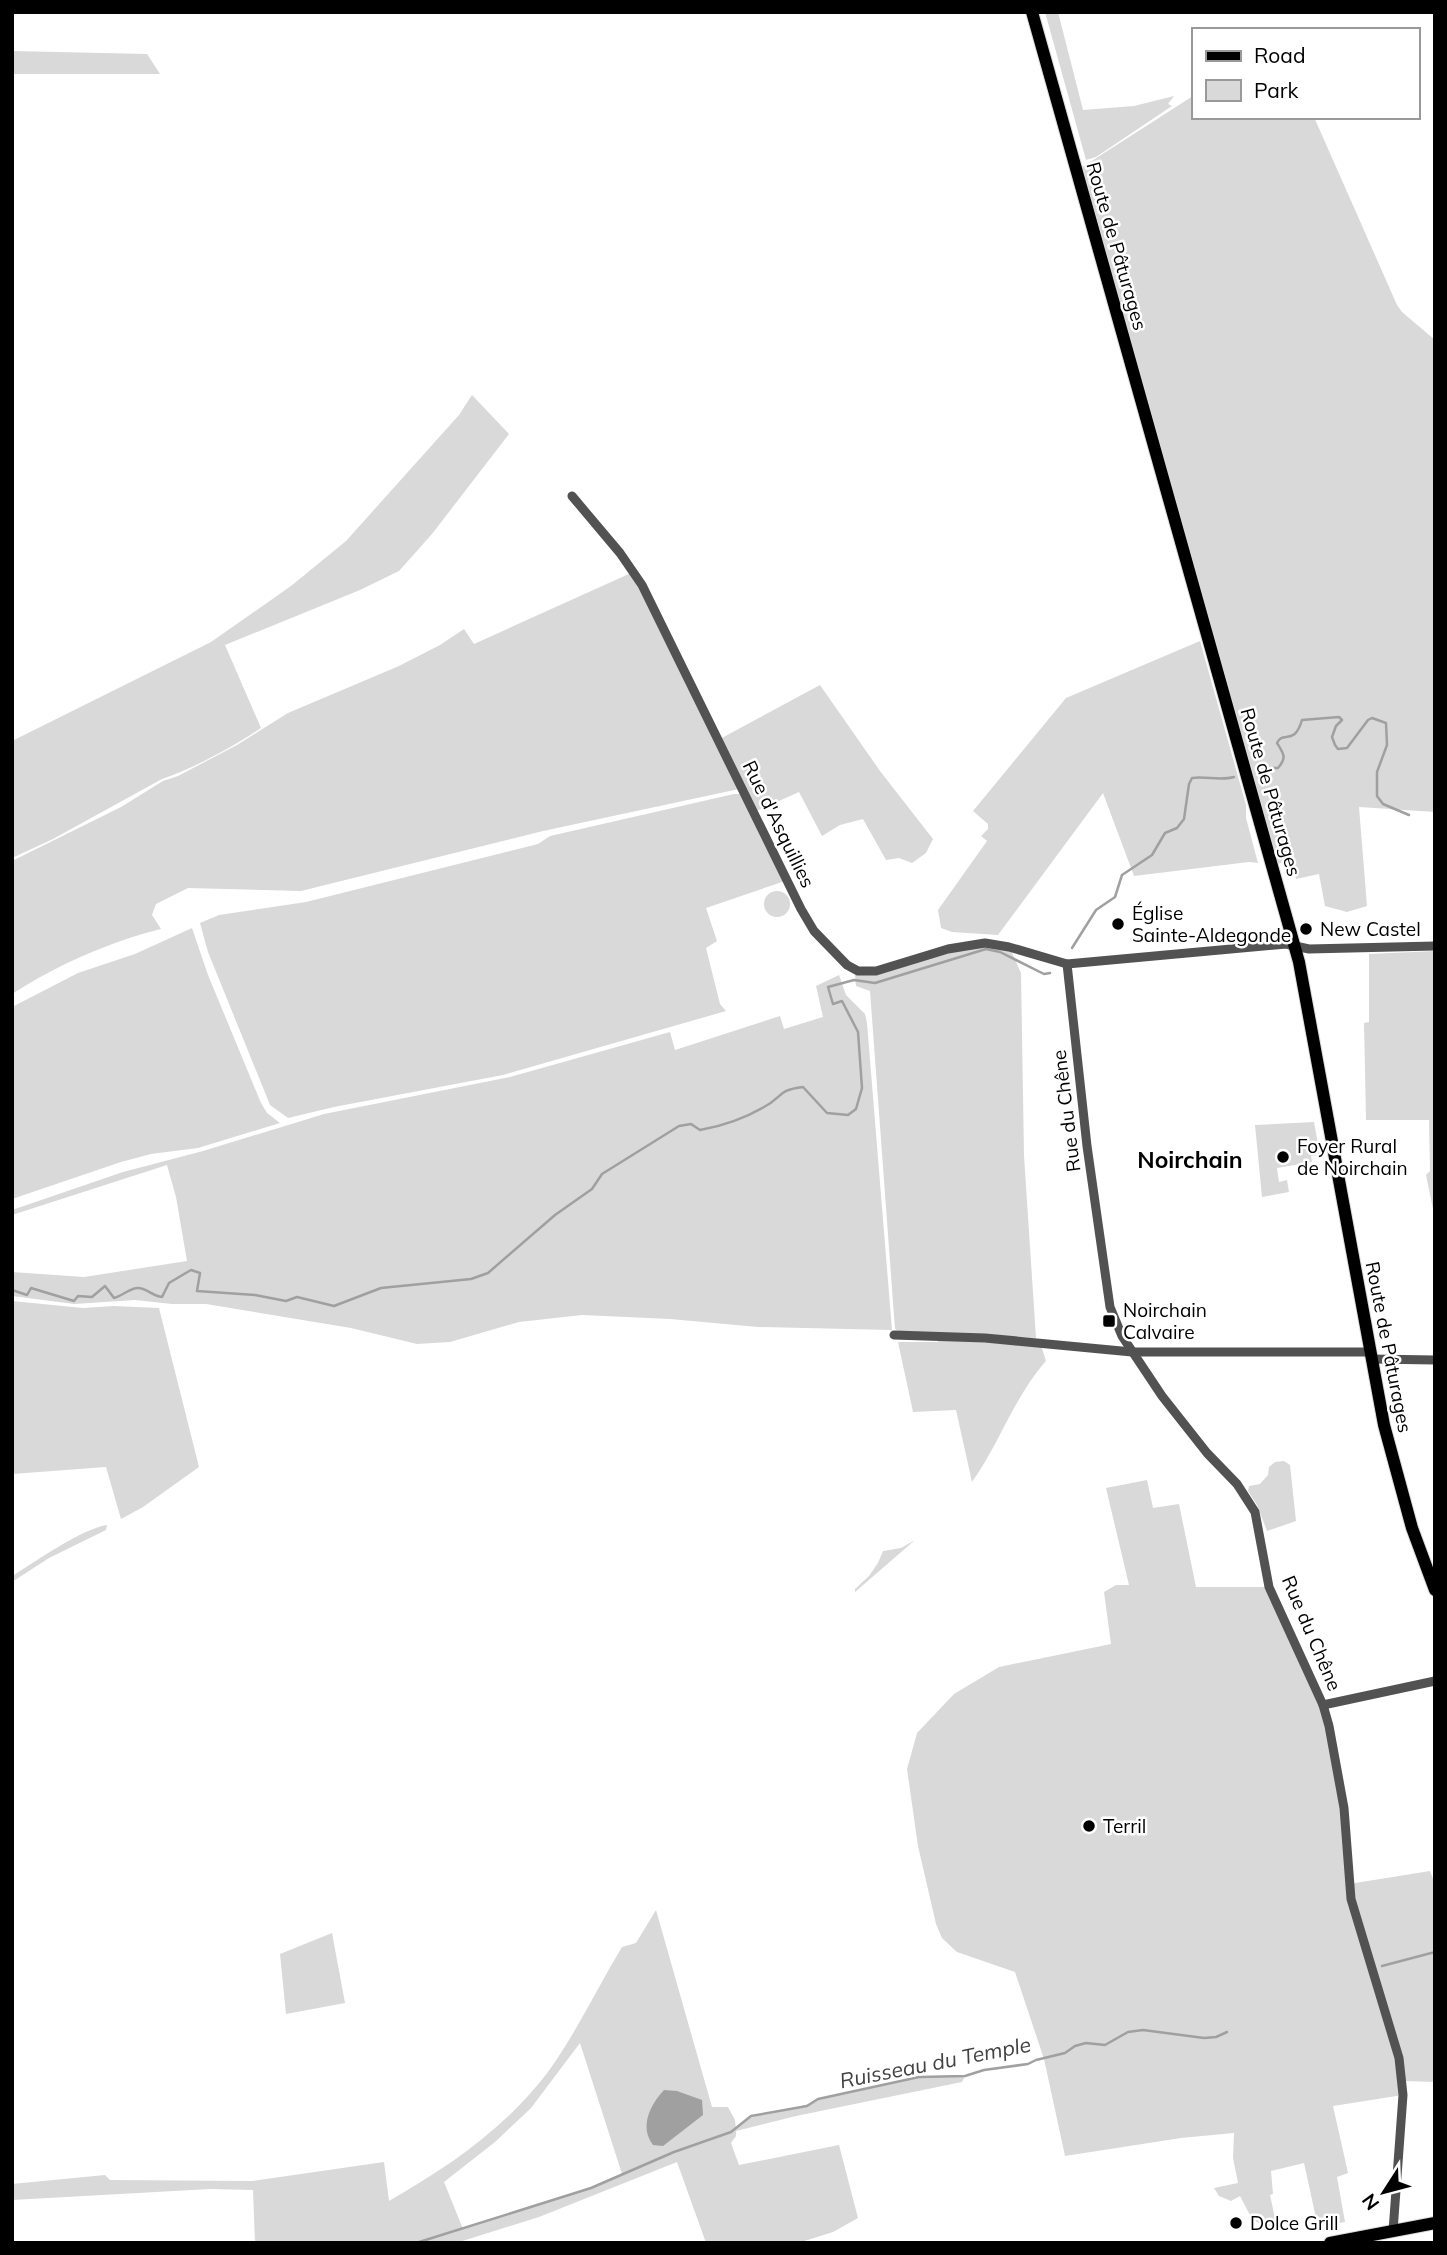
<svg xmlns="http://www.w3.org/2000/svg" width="1447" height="2255" viewBox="0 0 1447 2255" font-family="Mulish,sans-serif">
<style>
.green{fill:#d9d9d9;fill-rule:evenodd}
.water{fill:#a0a0a0}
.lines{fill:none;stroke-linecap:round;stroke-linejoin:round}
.stream{stroke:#a0a0a0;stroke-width:2.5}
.major-casing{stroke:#dbdbdb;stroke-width:14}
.minor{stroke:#525252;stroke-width:9}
.major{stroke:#000;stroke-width:12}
.poi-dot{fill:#000;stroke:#fff;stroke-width:2.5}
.labels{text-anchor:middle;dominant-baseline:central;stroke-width:5;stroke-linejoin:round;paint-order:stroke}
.street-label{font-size:19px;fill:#000;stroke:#fff}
.poi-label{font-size:19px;fill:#000;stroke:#fff;text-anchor:start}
.water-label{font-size:21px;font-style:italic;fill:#414141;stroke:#fff}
.quarter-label{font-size:23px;font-weight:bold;fill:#000;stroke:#fff}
</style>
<rect width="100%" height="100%" fill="#fff"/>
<g class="green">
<path d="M1045,12H1058L1083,110L1134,106L1174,96L1168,104L1172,106L1096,157L1086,160Z"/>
<path d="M12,51L147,54L160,74H12Z"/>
<path d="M1193,96V117H1314L1397,305L1402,312L1435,340V812L1359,807L1367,906L1347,912L1325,906L1319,874L1296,879L1292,861L1271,865L1076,171Z"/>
<path d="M472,395L509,434L432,534L399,571L360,590L225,645L261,728C233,747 194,768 162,779L53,839L12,858V741L211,642L291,586L346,541L459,415Z"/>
<path d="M631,573L739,789L543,831L301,891L188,888L156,904L152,915L161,929C109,942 57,965 12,994V861L121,807L163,781L178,776L237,745L288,713L399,666L440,645L464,629L474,644Z"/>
<path d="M1200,641L1246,805V818L1258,863L1249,862L1134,876L1103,793L998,935L952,932L941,928L938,910L987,841L981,836L988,829V824L973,811L1066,698Z"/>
<path d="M820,685L880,771L933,839L926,853L912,863L899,858L886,860L863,819L840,825L822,836L799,792L754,812L718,740Z"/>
<path d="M734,794H740L785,881L706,908L717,941L706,948L720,1004L726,1011L503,1075L334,1107L288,1118L270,1105L208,952L200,923L219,915L306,902L538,844L550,836Z"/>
<circle cx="777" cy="904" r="13"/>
<path d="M192,928L208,975L261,1103L267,1113L280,1123L198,1148L151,1154L121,1162L12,1199V1007L78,973L135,954Z"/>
<path d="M990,946L1010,948L1021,973L1024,1156L1036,1338L898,1331L895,1329L870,991L856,986L855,975H865L969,948Z"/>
<path d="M1435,951V1219L1426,1175L1430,1171L1429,1120H1366L1364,1023L1369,1022V954Z"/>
<path d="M839,975L846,995L865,1014L867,1023L892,1330L758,1327L670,1319L582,1315L519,1322L450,1342L417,1344L351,1328L206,1304H172L135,1300L74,1304L12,1296V1272L84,1277L187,1261L176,1197L167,1165L12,1215V1210L123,1172L203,1151L324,1114L510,1077L670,1032L675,1050L780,1016L784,1029L823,1017L816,986Z"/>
<path d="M1314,1122L1320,1155L1311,1156L1312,1162L1277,1168L1279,1182L1287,1180L1289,1192L1262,1197L1255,1125Z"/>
<path d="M12,1301L83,1308L114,1306L159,1308L199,1467L143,1507L121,1519L106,1467L12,1474Z"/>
<path d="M937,1337L1040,1342L1046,1361C1014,1397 1000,1443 972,1482L956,1410L913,1412L898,1342H938Z"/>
<path d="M1284,1461L1290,1465L1296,1521L1267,1531L1257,1505L1248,1491L1249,1486L1260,1484L1268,1475L1269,1467L1275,1462Z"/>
<path d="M1147,1480L1153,1508L1179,1504L1196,1587H1269L1323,1705L1336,1753L1349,1884L1430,1871L1435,1884V2082L1403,2081V2095L1333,2106L1348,2173L1337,2177L1345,2222L1318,2227L1304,2163L1271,2171L1273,2194L1270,2195L1276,2223L1273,2226L1265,2227L1252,2219L1240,2196L1231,2201L1219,2196L1214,2188L1238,2183L1233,2158L1234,2133L1181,2138L1065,2156L1044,2059L1015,1972L957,1952L942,1938L936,1924L918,1846L907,1769L917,1733L954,1694L999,1667L1111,1644L1104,1592L1116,1585H1129L1106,1488Z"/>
<path d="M107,1525L106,1530L49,1558L12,1582V1576C37,1561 81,1529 107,1525Z"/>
<path d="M915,1540L855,1592V1589L869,1576L878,1563L883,1551L901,1548Z"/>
<path d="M656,1910L712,2107H728L735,2120L736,2129C749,2109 795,2114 818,2099L919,2077L965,2076L962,2082L796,2116L736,2131V2136L731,2143L739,2165L839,2145L858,2218L833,2232L798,2243H706L677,2162L539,2217L456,2243H255L253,2190L210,2189L12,2200V2184L105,2175L110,2180L253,2181L384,2162L389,2201C452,2165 513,2123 555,2062C580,2025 599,1985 622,1947L636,1943ZM580,2043L622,2174L591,2188L463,2229L444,2182L495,2142L531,2108Z"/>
<path d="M332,1933L345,2003L286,2014L280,1954Z"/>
</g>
<path class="water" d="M664,2090L677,2091L702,2100L703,2115L663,2146L653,2145C639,2127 650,2105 664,2090Z"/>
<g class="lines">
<g class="stream">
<path d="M1269,768H1278C1287,758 1284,754 1277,743C1283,730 1294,747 1302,720L1339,717L1342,720L1336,726L1332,737L1335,745L1338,749L1347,748L1368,720L1372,718L1386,723L1387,745L1377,772V796L1383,804L1409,815"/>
<path d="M1072,948L1096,910L1115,897L1122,875L1152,855L1165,833L1177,828L1184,819L1189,784L1192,778C1206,776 1220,781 1234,777"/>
<path d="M12,1290L27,1295L31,1288L74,1301L78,1296L92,1297L105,1286L114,1298C122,1296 130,1288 138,1288C146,1288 153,1296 162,1297L169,1283L191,1270L200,1273L197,1291L255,1295L286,1301L297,1297L334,1306L381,1288L471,1279L488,1273L555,1215L592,1189L602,1174L679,1126L691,1124L700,1130C722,1126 745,1118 764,1107C783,1097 777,1090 803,1087L827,1113L848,1115L856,1109L862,1088L858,1032L842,1001L833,1004L828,987L854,980L875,983L986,949L1000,952L1044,974L1050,973"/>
<path d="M1382,1966L1435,1952"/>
<path d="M416,2243L591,2188L674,2152L731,2132L751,2116L807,2106L818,2099L919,2077L965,2076L984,2070L1028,2064L1036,2060L1065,2053L1075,2046L1086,2043L1105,2045L1128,2032L1143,2030L1204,2038L1216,2037L1227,2032"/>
</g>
<defs>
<g id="major">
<path d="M1032,12L1299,962L1384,1425L1412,1528L1435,1590"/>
<path d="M1330,2243L1435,2223"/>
</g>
</defs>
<use href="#major" class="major-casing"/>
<g class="minor">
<path d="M572,496L620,553L642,585L801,909L814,931L847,965L858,971H876L948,949L985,943L1009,947L1067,964L1286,944L1309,949L1435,946"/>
<path d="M1067,964L1087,1146L1110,1307L1122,1336L1162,1396L1207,1453L1237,1484L1255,1512L1269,1587L1323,1705L1329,1726L1344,1808L1351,1899L1399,2058L1403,2095L1393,2231"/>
<path d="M894,1335L985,1338L1132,1352H1370"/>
<path d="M1371,1359L1435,1360"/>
<path d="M1323,1705L1435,1681"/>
</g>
<use href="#major" class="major"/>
</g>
<g class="poi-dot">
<circle cx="1118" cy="924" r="7"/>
<circle cx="1306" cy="929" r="7"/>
<circle cx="1283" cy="1157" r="7"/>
<rect x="1102" y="1314" width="14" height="14" rx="3.5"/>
<circle cx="1089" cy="1826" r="7"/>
<circle cx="1236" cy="2223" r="7"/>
</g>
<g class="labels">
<g class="street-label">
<text transform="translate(1117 246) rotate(74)">Route de Pâturages</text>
<text transform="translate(1271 792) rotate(74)">Route de Pâturages</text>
<text transform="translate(779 824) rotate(64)">Rue d'Asquillies</text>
<text transform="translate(1066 1111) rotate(-97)">Rue du Chêne</text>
<text transform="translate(1389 1347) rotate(79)">Route de Pâturages</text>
<text transform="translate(1312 1633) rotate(67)">Rue du Chêne</text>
</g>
<g class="poi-label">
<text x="1132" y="913">Église<tspan x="1132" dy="22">Sainte-Aldegonde</tspan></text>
<text x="1320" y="929">New Castel</text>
<text x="1297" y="1146">Foyer Rural<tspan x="1297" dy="22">de Noirchain</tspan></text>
<text x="1123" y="1310">Noirchain<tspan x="1123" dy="22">Calvaire</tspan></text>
<text x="1103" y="1826">Terril</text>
<text x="1250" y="2223">Dolce Grill</text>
</g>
<g class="water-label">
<text transform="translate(935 2062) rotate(-11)">Ruisseau du Temple</text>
</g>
<g class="quarter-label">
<text x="1190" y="1159">Noirchain</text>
</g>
</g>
<rect width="1447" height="2255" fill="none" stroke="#000000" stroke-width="28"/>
<rect x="1192" y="28" width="228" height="91" fill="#ffffff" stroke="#999999" stroke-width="2"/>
<rect x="1206" y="51" width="35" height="10" fill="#000000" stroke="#999999" stroke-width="2"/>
<text x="1254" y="63" font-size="21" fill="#000000">Road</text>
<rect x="1206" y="80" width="35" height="21" fill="#d9d9d9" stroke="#999999" stroke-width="2"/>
<text x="1254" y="98" font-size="21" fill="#000000">Park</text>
<g transform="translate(1384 2192) rotate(234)" stroke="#ffffff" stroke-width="5" paint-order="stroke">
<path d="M0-5L12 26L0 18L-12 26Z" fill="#000000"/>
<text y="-10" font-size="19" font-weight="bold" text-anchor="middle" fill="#000000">N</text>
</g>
</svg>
